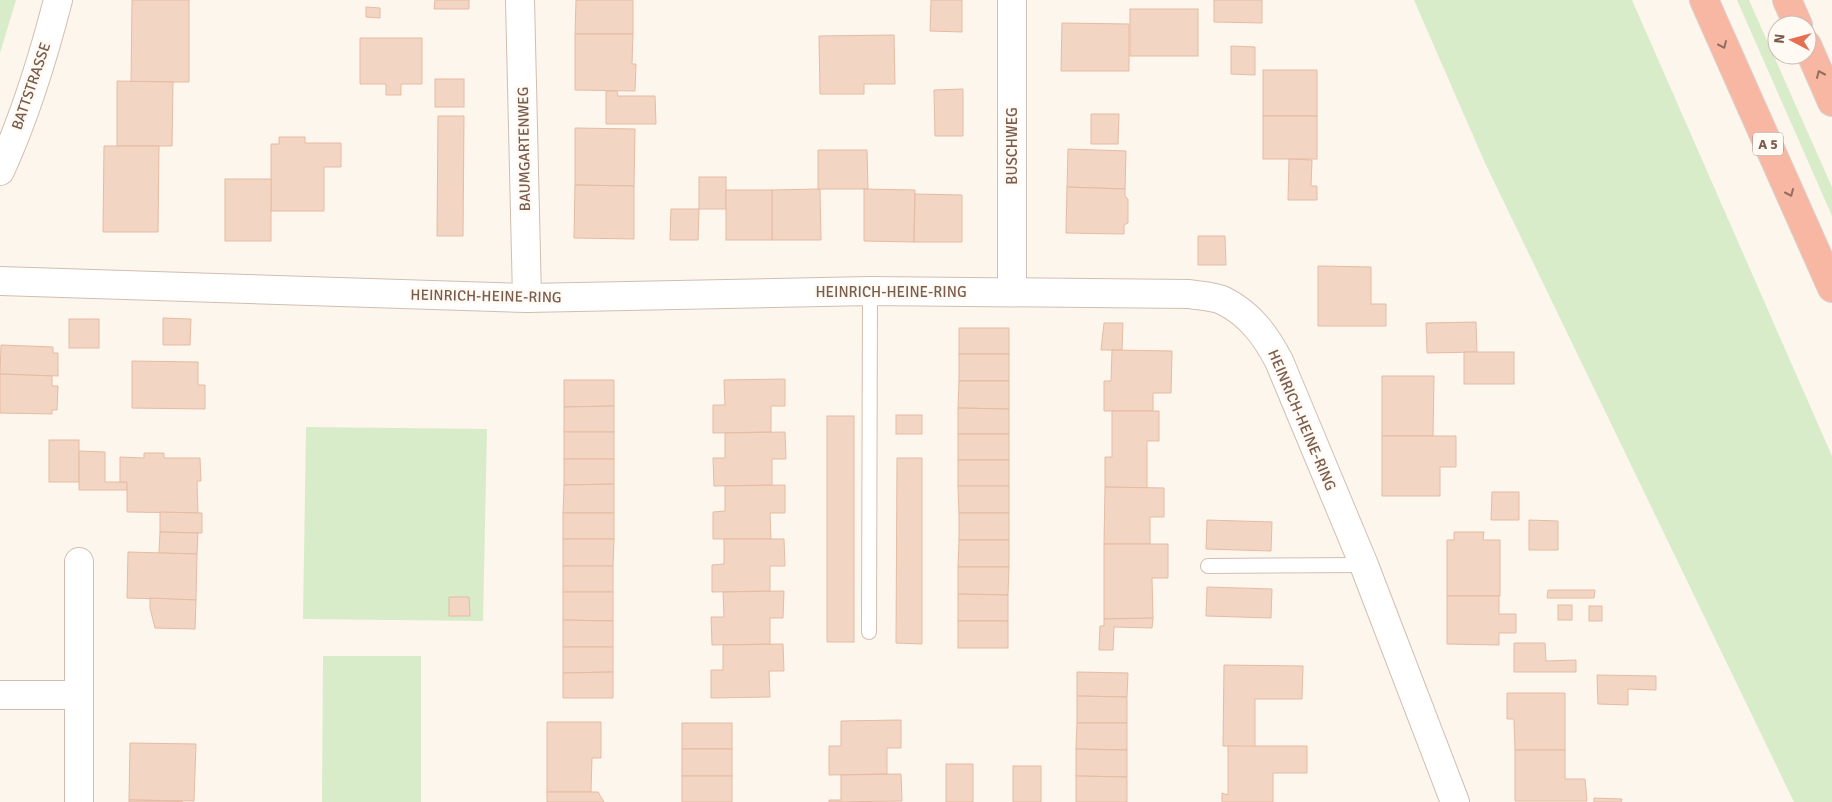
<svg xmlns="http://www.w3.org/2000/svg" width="1832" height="802" viewBox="0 0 1832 802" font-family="Signika,sans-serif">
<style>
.green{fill:#d8ecc9}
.building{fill:#f3d5c3;stroke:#e6bba3}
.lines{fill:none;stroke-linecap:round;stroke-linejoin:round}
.lane-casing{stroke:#d1beb0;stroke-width:16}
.street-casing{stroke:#d1beb0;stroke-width:30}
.highway-casing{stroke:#dad1cd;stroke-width:30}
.lane{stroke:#fff;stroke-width:14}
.street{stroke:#fff;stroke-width:28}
.highway{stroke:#f7b7a3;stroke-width:28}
.oneway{stroke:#936e5e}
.labels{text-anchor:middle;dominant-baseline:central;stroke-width:5;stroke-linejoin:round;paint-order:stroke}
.shield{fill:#fffaf3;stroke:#a28b7f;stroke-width:1}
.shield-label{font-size:14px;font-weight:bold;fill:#7a5c4d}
.street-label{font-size:15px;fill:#7a5c4d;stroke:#fffaf3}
</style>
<rect width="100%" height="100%" fill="#fdf6ec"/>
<g class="green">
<path d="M0,0H16L0,53Z"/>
<path d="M1414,0H1632L1832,456V802H1794L1485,163Z"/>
<path d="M1737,0H1749L1832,187V216Z"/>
<path d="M306,427L487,429L483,621L303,619Z"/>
<path d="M323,656H421V802H322Z"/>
</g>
<g class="building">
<path d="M132,0H189V82H131Z"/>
<path d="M435,0H469V9H434Z"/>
<path d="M576,0H633V34H575Z"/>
<path d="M931,0H962V32L930,31Z"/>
<path d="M1214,0H1262V23L1214,22Z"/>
<path d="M366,7L380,8V18L366,17Z"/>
<rect x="1130" y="9" width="68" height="47"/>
<path d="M1062,23L1129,24V71H1061Z"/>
<path d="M575,34H633L632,64H636L635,91L575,90Z"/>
<path d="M894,35L895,84H864V94H820L819,36Z"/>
<path d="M360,38H422V84H401V95H386V84H360Z"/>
<path d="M1231,46L1255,47V75L1231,74Z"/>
<rect x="1263" y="70" width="54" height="46"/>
<rect x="435" y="79" width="29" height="28"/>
<path d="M117,81L173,82L172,146H117Z"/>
<path d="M963,89V136H935L934,90Z"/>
<path d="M606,91H617L618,96H655L656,124H606Z"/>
<path d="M1091,114H1119L1118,144H1091Z"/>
<path d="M438,116H464L463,236H437Z"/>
<rect x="1263" y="116" width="54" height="43"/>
<path d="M575,128L635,129L634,186L575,185Z"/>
<path d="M279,137H305V143H341V167H324V211H271V144H279Z"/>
<path d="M104,146H159L158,232H103Z"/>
<path d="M1068,149L1126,151L1125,189L1067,187Z"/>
<path d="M818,150H867L868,189H818Z"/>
<path d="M1289,159L1312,160L1311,186H1317V200H1288Z"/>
<rect x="699" y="177" width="27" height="32"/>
<rect x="225" y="179" width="46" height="62"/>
<path d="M575,185L634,186V239L574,238Z"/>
<path d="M1067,187L1125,189V196L1128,199V223L1124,225V234L1066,233Z"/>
<path d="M820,189L821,240H772V190Z"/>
<path d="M864,189L915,190L914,242L864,241Z"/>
<rect x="726" y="190" width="46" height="50"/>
<path d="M915,194L962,195V242H914Z"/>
<path d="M671,209H699L698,240H670Z"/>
<path d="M1198,236H1225L1226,265H1198Z"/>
<path d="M1318,266L1371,267V304H1386V326H1318Z"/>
<path d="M163,318L191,319L190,345H163Z"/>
<rect x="69" y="319" width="30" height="29"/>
<path d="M1476,322L1477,352L1427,353L1426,323Z"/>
<path d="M1104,323H1123L1122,350H1101Z"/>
<rect x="959" y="328" width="50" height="26"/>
<path d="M1,345L53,347V353H58V376L0,374Z"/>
<path d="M1112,350L1172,351L1171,393H1153V411H1104V381H1111Z"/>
<rect x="1464" y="352" width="50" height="32"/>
<rect x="959" y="354" width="50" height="27"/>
<path d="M132,361L198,362V385H205V409L132,408Z"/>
<path d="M0,374L52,376V386H58L57,410H52V414L0,413Z"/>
<path d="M1382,376H1434L1433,436H1382Z"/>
<path d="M785,379V406H771V432L713,433V405H725L724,380Z"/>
<path d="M564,380H614V406L564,407Z"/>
<path d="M959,381H1009V409L958,408Z"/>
<path d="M614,406V432H564V407Z"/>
<path d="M958,408L1009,409V434H958Z"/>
<path d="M1112,411H1159V441H1147V488L1105,487V457H1112Z"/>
<rect x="896" y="415" width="26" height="19"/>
<rect x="827" y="416" width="27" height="226"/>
<rect x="564" y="432" width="50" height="27"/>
<path d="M785,432L786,459H772V485L714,486L713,458H725V433Z"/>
<rect x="958" y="434" width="51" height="26"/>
<path d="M1382,436H1456V467H1440V496H1382Z"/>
<rect x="49" y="440" width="30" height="42"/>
<path d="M79,451L105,452V482H127V490H79Z"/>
<path d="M144,453H164V458H200L201,481H197L198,513L127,512V482H120V457L144,458Z"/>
<path d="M897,458H922V644L896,643Z"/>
<path d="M564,459H614V484L564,485Z"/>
<rect x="958" y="460" width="51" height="26"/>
<path d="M614,484V513H563L564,485Z"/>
<path d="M785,485V513H770L771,539H713V512L725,511V486Z"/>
<path d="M958,486H1009V513H959Z"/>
<path d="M1105,487L1164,488V517H1150V544H1104Z"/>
<path d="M1492,492H1519V520H1491Z"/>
<path d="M160,512L202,513V533L160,532Z"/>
<rect x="563" y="513" width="51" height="26"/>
<rect x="959" y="513" width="50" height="27"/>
<path d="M1207,520L1272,522L1271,551L1206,549Z"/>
<path d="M1529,520L1558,521V550H1529Z"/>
<path d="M160,532L198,533L197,554L159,553Z"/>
<path d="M1454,532H1484L1483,540H1500V596H1447V540H1454Z"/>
<path d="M563,539H614L613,566H563Z"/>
<path d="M724,539H784L785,566H770V591L712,592V565L724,564Z"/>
<path d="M959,540H1009V567H958Z"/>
<path d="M1104,544H1168V578H1152L1153,618L1104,619Z"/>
<path d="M128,552L197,554L196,600L127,598Z"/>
<rect x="563" y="566" width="50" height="26"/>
<path d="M958,567H1009L1008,595L958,594Z"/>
<path d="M1207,587L1272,589L1271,618L1206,616Z"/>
<path d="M1548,590H1595L1594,598H1547Z"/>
<path d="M784,591L783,618H770V644L712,645L711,617H724L723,592Z"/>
<path d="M563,592H613V621L563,620Z"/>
<path d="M958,594L1008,595V621H958Z"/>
<path d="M1447,596H1499V614H1516V633H1499V645L1447,644Z"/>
<path d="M449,597H469L470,616H449Z"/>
<path d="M150,598L196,600L195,629L155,628L150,608Z"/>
<rect x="1558" y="605" width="14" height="15"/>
<rect x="1589" y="606" width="13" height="15"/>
<path d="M1153,618L1152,628L1114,627L1113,650H1099L1100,626H1104V619Z"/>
<path d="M563,620L613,621V647H563Z"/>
<rect x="958" y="621" width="50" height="27"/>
<path d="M1514,643H1545L1546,661L1576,660V672H1514Z"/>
<path d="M783,644L784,671H769L770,697L711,698V670H723V645Z"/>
<path d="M563,647H613V672L563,673Z"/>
<path d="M1224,665L1303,666L1302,699H1255V747L1223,746Z"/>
<path d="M613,672V698H563V673Z"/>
<path d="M1077,672L1128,673L1127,697L1077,696Z"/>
<path d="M1597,675L1656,676V690L1628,689V705L1598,704Z"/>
<path d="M1507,693H1565V750H1515L1514,719H1507Z"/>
<path d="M1077,696L1127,697V723H1077Z"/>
<path d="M901,720V748H887V774L829,775V746H841V721Z"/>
<path d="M547,722H601V758H592L591,792H547Z"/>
<rect x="682" y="723" width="50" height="26"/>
<path d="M1077,723H1127V750L1076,749Z"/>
<path d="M130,743L196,744L194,801L129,800Z"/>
<path d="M1228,746H1307V773H1273V802H1222V793L1228,795Z"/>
<rect x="682" y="749" width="50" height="27"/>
<path d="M1076,749L1127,750V777L1076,776Z"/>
<path d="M1515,750H1565V779H1585L1587,801H1515Z"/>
<rect x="946" y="764" width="27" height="38"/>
<rect x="1013" y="766" width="28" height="36"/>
<path d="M901,774L902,801L829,802V800H841V775Z"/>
<rect x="682" y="776" width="50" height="26"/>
<path d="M1076,776L1127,777V802H1076Z"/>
<path d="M547,792H598L604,802H547Z"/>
<path d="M1594,798L1622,799L1621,802H1594Z"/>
<path d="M129,800L182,801V802H129Z"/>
</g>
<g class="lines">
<defs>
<g id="lane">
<path d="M1208,566L1364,565"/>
<path d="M869,632L870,291"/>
</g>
<g id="street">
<path d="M520,0L527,298"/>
<path d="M1012,0V292"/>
<path d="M0,171C25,117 43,58 58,0"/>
<path d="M0,281L527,298L870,291L1189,294C1200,296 1214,296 1224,301C1250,314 1266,336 1279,361L1364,565L1455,802"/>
<path d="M0,695H79"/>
<path d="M79,802V562"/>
</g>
<g id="highway">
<path d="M1704,0L1832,288"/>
<path d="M1787,0L1798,25"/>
<path d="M1807,45L1832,102"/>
</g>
</defs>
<use href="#lane" class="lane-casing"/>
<use href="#street" class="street-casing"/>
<use href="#highway" class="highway-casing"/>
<use href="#lane" class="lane"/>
<use href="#street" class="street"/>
<use href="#highway" class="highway"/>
</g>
<defs><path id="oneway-chevron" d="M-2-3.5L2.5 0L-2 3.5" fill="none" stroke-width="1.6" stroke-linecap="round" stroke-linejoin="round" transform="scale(1.25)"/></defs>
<g class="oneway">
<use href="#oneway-chevron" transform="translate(1723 45) rotate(66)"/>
<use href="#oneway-chevron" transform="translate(1820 74) rotate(-114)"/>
<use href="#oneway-chevron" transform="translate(1790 193) rotate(66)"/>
</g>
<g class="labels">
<rect class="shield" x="1753" y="132.5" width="30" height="23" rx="4"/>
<g class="shield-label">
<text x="1768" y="144">A 5</text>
</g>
<g class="street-label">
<text transform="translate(31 86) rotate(-71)">BATTSTRASSE</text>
<text transform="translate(1012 146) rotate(-90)">BUSCHWEG</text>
<text transform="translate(524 149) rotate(-91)">BAUMGARTENWEG</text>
<text x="891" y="292">HEINRICH-HEINE-RING</text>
<text transform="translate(486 296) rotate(1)">HEINRICH-HEINE-RING</text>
<text transform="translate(1302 420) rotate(67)">HEINRICH-HEINE-RING</text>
</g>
</g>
<g transform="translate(1792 40) rotate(276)"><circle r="24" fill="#fffaf3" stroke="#cabbb1"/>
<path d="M0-4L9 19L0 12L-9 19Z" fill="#e76f51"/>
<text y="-8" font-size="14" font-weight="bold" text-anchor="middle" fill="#7a5c4d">N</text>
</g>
</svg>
